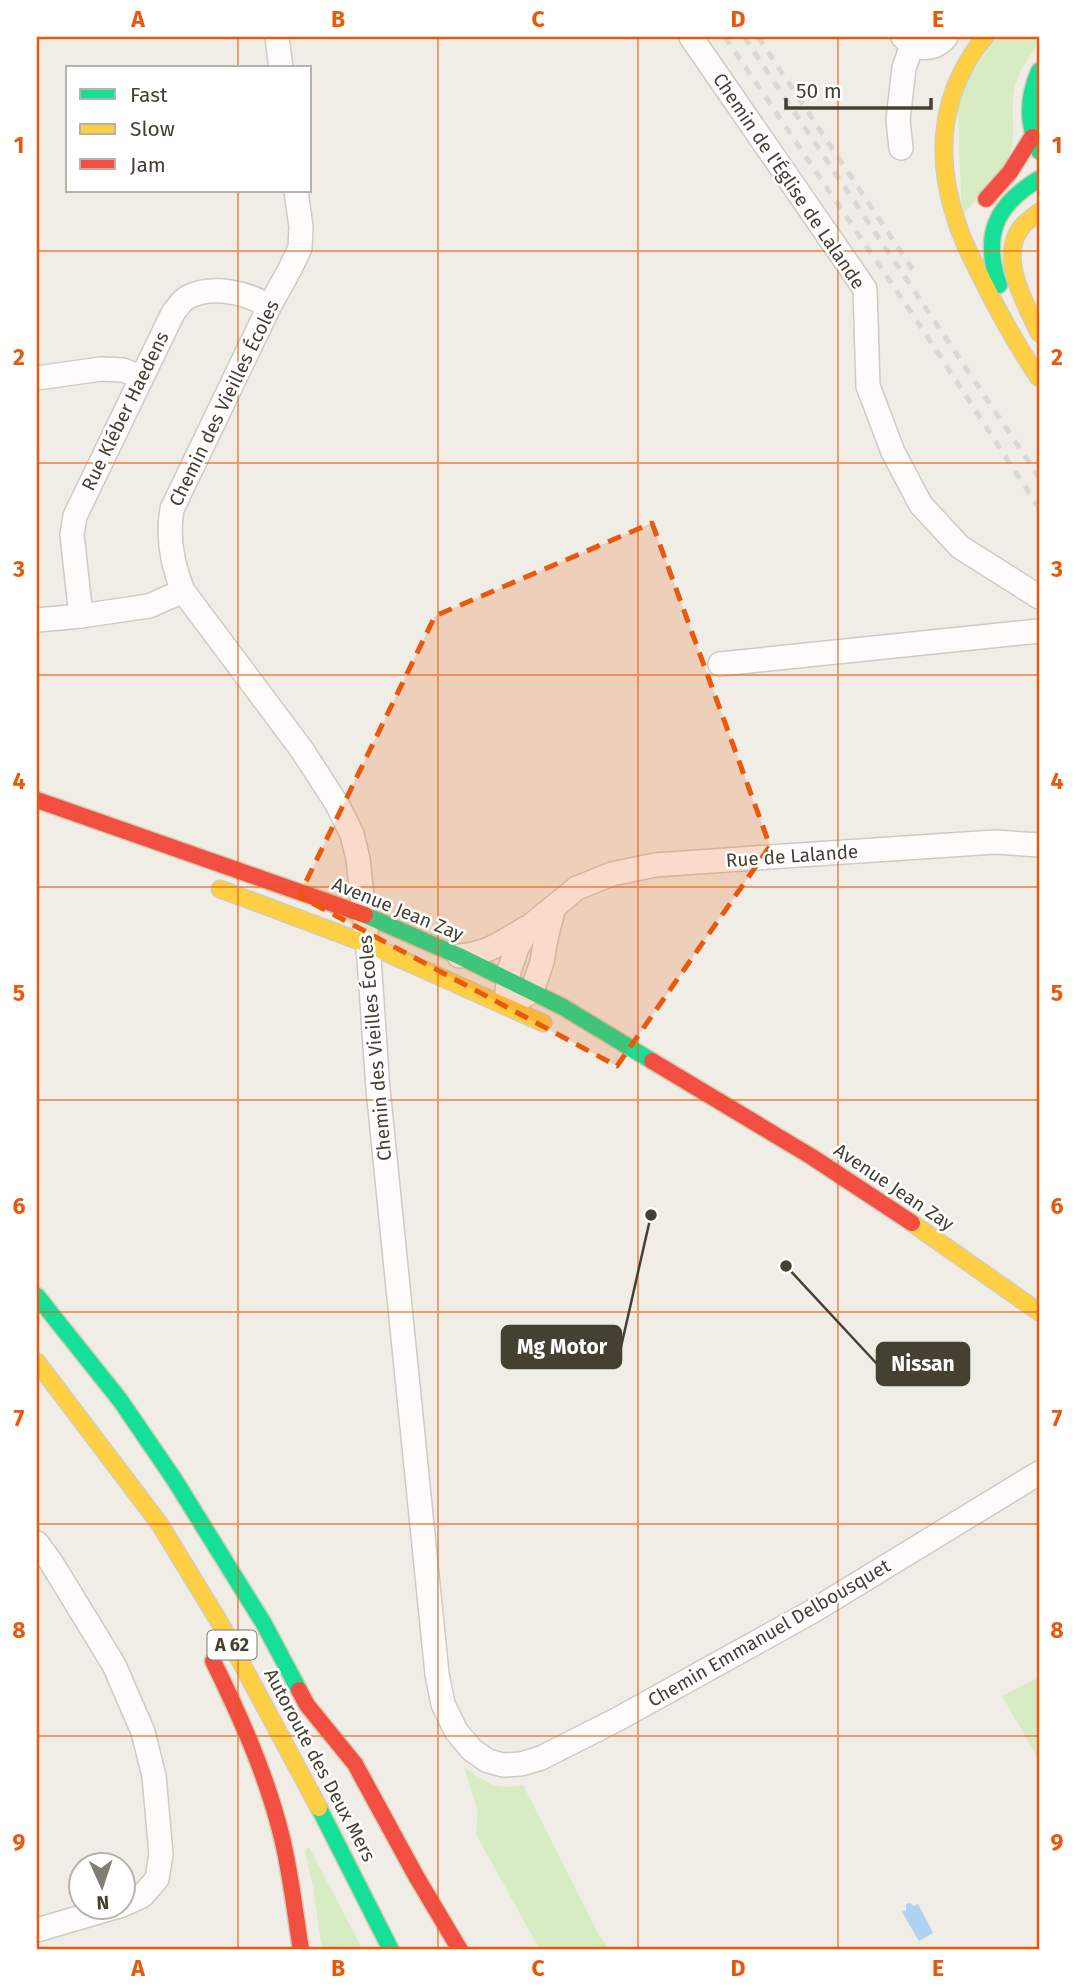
<svg xmlns="http://www.w3.org/2000/svg" width="1076" height="1987" viewBox="0 0 1076 1987" font-family="'Fira Sans',sans-serif">
<style>
.green{fill:#d7ecc2}
.water{fill:#b1d1f3}
.lines{fill:none;stroke-linecap:round;stroke-linejoin:round}
.street-casing{stroke:#cdcbc4;stroke-width:26}
.fast-casing{stroke:#d4cdb1;stroke-width:19}
.slow-casing{stroke:#d4cdb1;stroke-width:19}
.jam-casing{stroke:#d4cdb1;stroke-width:19}
.street{stroke:#fdfcfb;stroke-width:23}
.fast{stroke:#16e098;stroke-width:16}
.slow{stroke:#ffcf43;stroke-width:16}
.jam{stroke:#f24e42;stroke-width:16}
.rail{stroke:#d8d8d7;stroke-width:5;stroke-dasharray:9 9;stroke-linecap:butt}
.marked{fill:#e8590c;fill-opacity:0.2;stroke:#e8590c;stroke-width:5;stroke-dasharray:14 9;stroke-linejoin:round}
.grid{fill:none;stroke:#e8590c;stroke-width:2;stroke-opacity:0.55}
.labels{text-anchor:middle;dominant-baseline:central;stroke-width:5;stroke-linejoin:round;paint-order:stroke}
.shield{fill:#fff;stroke:#7d7970;stroke-width:2}
.shield-label{font-size:18px;font-weight:bold;fill:#454032}
.street-label{font-size:19px;fill:#454032;stroke:#fff}
.leader{fill:none;stroke:#454032;stroke-width:2.5}
.callout-dot{fill:#454032;stroke:#fff;stroke-width:2.5}
.callout{fill:#454032;stroke:#454032;stroke-width:2.5}
.callout-label{font-size:21px;text-anchor:middle;font-weight:bold;fill:#fff}
.neatline{fill:none;stroke:#e8590c;stroke-width:2.5}
.grid-label{font-size:23px;text-anchor:middle;font-weight:bold;fill:#e8590c}
</style>
<rect width="100%" height="100%" fill="#efede6"/>
<g class="green">
<path d="M997,37H1039C1039,47 1022,65 1017,79C1008,104 1017,127 1011,150C1005,171 976,199 962,216L957,95Z"/>
<path d="M1039,1677V1760L1002,1696Z"/>
<path d="M464,1767C487,1782 494,1791 523,1785L600,1937L611,1950H540L476,1834L478,1812Z"/>
<path d="M309,1847L363,1950H322L313,1887L305,1851Z"/>
</g>
<path class="water" d="M910,1903L914,1906L918,1904L933,1933L919,1941L902,1912L906,1910V1904Z"/>
<g class="lines">
<defs>
<g id="street">
<path d="M277,37L281,68"/>
<path d="M691,37L865,289L868,386L893,452L921,505L960,547L1039,597"/>
<path d="M903,37C916,51 934,51 946,37"/>
<path d="M901,148L898,120L904,68L912,45"/>
<path d="M296,191L301,227L300,248L290,269L269,307L172,509C167,537 172,564 183,591L302,750L337,804L352,834L358,859L369,959L378,1089L437,1674L443,1704L456,1731L472,1750L488,1761L503,1765L521,1764L541,1758L618,1719L813,1611L1039,1473"/>
<path d="M37,378L101,369L123,370L141,377"/>
<path d="M81,616L72,535L75,516L173,313C177,308 182,300 188,297C212,285 248,292 269,307"/>
<path d="M37,620L81,616L149,606L183,591"/>
<path d="M720,664L1039,631"/>
<path d="M459,956C487,954 503,942 526,928"/>
<path d="M507,993L509,971L517,948L529,927L577,888L612,874L655,865L755,858L995,842L1039,845"/>
<path d="M520,999L532,991L542,962L546,938L554,907"/>
<path d="M37,1543L51,1562L114,1665L143,1732L154,1776L161,1854L157,1879L142,1896L122,1905"/>
<path d="M37,1930L119,1906"/>
</g>
<g id="fast">
<path d="M1039,71C1027,99 1027,123 1039,151"/>
<path d="M999,285C982,236 995,205 1039,179"/>
<path d="M365,915L459,956L563,1007L652,1061"/>
<path d="M37,1296L120,1400L174,1479L264,1624L299,1690"/>
<path d="M319,1808L391,1950"/>
</g>
<g id="slow">
<path d="M985,37C940,91 934,157 957,223C963,243 974,262 983,281C1000,315 1018,347 1039,378"/>
<path d="M1039,212C1030,219 1021,225 1016,236C1003,267 1027,306 1039,333"/>
<path d="M220,889L367,944L543,1023"/>
<path d="M912,1223L1039,1312"/>
<path d="M37,1362L159,1523L220,1623L319,1808"/>
</g>
<g id="jam">
<path d="M986,199L1010,172L1032,137"/>
<path d="M37,800L365,915"/>
<path d="M652,1061L812,1157L912,1223"/>
<path d="M213,1661C241,1718 267,1776 282,1838C291,1875 295,1913 301,1950"/>
<path d="M299,1690L307,1705L355,1764L416,1876L460,1950"/>
</g>
</defs>
<use href="#street" class="street-casing"/>
<use href="#fast" class="fast-casing"/>
<use href="#slow" class="slow-casing"/>
<use href="#jam" class="jam-casing"/>
<use href="#street" class="street"/>
<use href="#fast" class="fast"/>
<use href="#slow" class="slow"/>
<use href="#jam" class="jam"/>
<g class="rail">
<path d="M725,37L921,327L1039,508"/>
<path d="M744,37L1039,477"/>
<path d="M758,37L917,276"/>
</g>
</g>
<path class="marked" d="M652,523L770,846L617,1066L299,896L435,616Z"/>
<path class="grid" d="M238,37V68M438,37V1950M638,37V1950M838,37V1950M238,191V1950M37,251H1039M37,463H1039M37,675H1039M37,887H1039M37,1100H1039M37,1312H1039M37,1524H1039M37,1736H1039"/>
<g class="labels">
<rect class="shield" x="207.5" y="1630.5" width="49" height="29" rx="5"/>
<g class="shield-label">
<text x="232" y="1645">A 62</text>
</g>
<g class="street-label">
<text transform="translate(789 181) rotate(56)">Chemin de l'Église de Lalande</text>
<text transform="translate(224 403) rotate(-64)">Chemin des Vieilles Écoles</text>
<text transform="translate(125 411) rotate(-64)">Rue Kléber Haedens</text>
<text transform="translate(792 856) rotate(-4)">Rue de Lalande</text>
<text transform="translate(398 909) rotate(22)">Avenue Jean Zay</text>
<text transform="translate(375 1048) rotate(-95)">Chemin des Vieilles Écoles</text>
<text transform="translate(894 1187) rotate(34)">Avenue Jean Zay</text>
<text transform="translate(769 1633) rotate(-30)">Chemin Emmanuel Delbousquet</text>
<text transform="translate(320 1765) rotate(62)">Autoroute des Deux Mers</text>
</g>
</g>
<path class="leader" d="M651 1215L621 1347M786 1266L877 1364"/>
<g class="callout-dot">
<circle cx="651" cy="1215" r="7"/>
<circle cx="786" cy="1266" r="7"/>
</g>
<g class="callout">
<rect x="502" y="1326" width="119" height="42" rx="7"/>
<rect x="877" y="1343" width="92" height="42" rx="7"/>
</g>
<g class="callout-label">
<text x="562" y="1354">Mg Motor</text>
<text x="923" y="1371">Nissan</text>
</g>
<rect width="1076" height="1987" fill="none" stroke="#ffffff" stroke-width="77"/>
<rect x="66" y="66" width="245" height="126" fill="#ffffff" stroke="#b5b3ad" stroke-width="2"/>
<rect x="80" y="89" width="35" height="10" fill="#16e098" stroke="#b5b3ad" stroke-width="2"/>
<text x="130" y="102" font-size="21" fill="#454032">Fast</text>
<rect x="80" y="124" width="35" height="10" fill="#ffcf43" stroke="#b5b3ad" stroke-width="2"/>
<text x="130" y="136" font-size="21" fill="#454032">Slow</text>
<rect x="80" y="159" width="35" height="10" fill="#f24e42" stroke="#b5b3ad" stroke-width="2"/>
<text x="130" y="172" font-size="21" fill="#454032">Jam</text>
<g transform="translate(102 1886) rotate(177)"><circle r="33" fill="#ffffff" stroke="#b5b3ad" stroke-width="2"/>
<path d="M0-5L12 26L0 18L-12 26Z" fill="#807d71"/>
<text y="-10" font-size="19" font-weight="bold" text-anchor="middle" fill="#454032">N</text>
</g>
<path d="M786 98v10h145v-10" fill="none" stroke="#454032" stroke-width="3.5"/>
<text x="796" y="98" font-size="21" fill="#454032" stroke="#ffffff" stroke-width="5" paint-order="stroke">50 m</text>
<rect x="38" y="38" width="1000" height="1910" class="neatline"/>
<g class="grid-label">
<text x="138" y="27">A</text>
<text x="338" y="27">B</text>
<text x="538" y="27">C</text>
<text x="738" y="27">D</text>
<text x="938" y="27">E</text>
<text x="19" y="153">1</text>
<text x="1057" y="153">1</text>
<text x="19" y="365">2</text>
<text x="1057" y="365">2</text>
<text x="19" y="577">3</text>
<text x="1057" y="577">3</text>
<text x="19" y="789">4</text>
<text x="1057" y="789">4</text>
<text x="19" y="1001">5</text>
<text x="1057" y="1001">5</text>
<text x="19" y="1214">6</text>
<text x="1057" y="1214">6</text>
<text x="19" y="1426">7</text>
<text x="1057" y="1426">7</text>
<text x="19" y="1638">8</text>
<text x="1057" y="1638">8</text>
<text x="19" y="1850">9</text>
<text x="1057" y="1850">9</text>
<text x="138" y="1976">A</text>
<text x="338" y="1976">B</text>
<text x="538" y="1976">C</text>
<text x="738" y="1976">D</text>
<text x="938" y="1976">E</text>
</g>
</svg>
